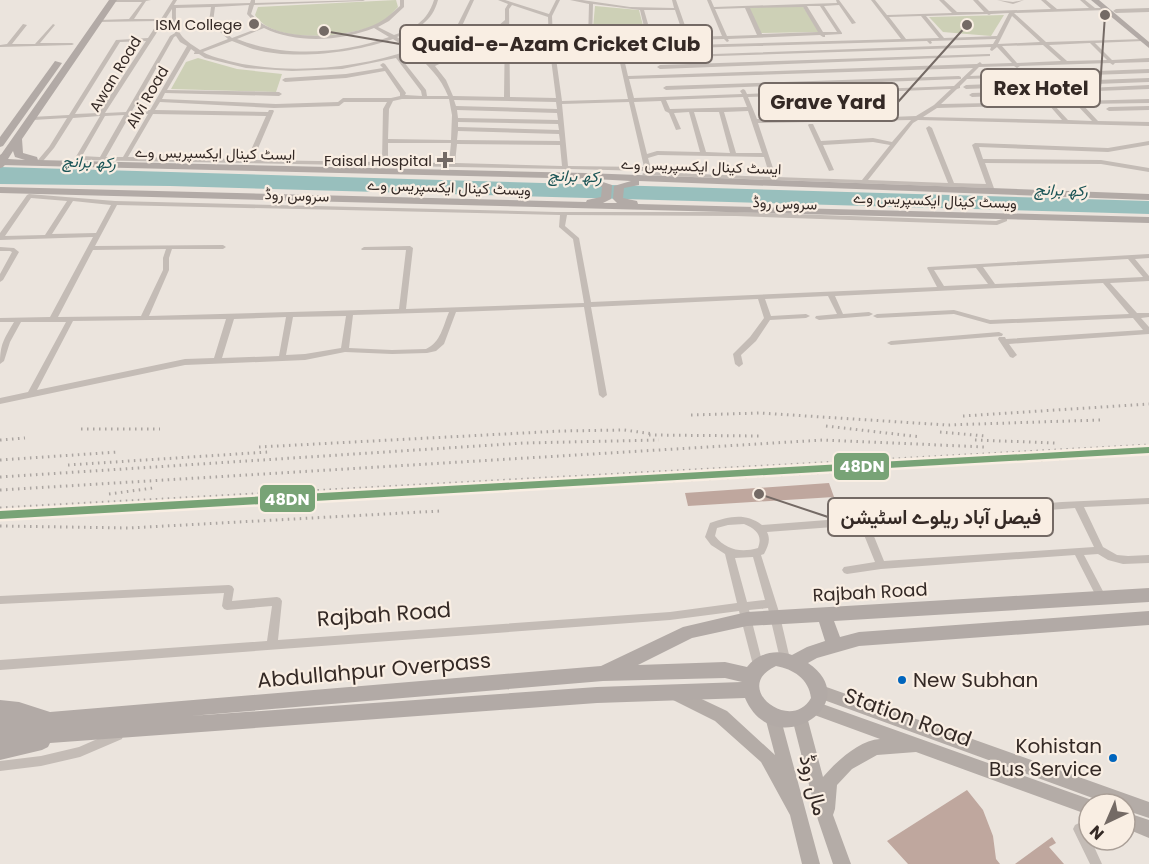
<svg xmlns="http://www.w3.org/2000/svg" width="1149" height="864" viewBox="0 0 1149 864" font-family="Poppins,Vazirmatn,sans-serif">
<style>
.green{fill:#cdd0b6}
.water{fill:#98bfbd}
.building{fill:#bfa79e}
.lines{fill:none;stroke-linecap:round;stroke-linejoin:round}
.minor{fill:#c4bcb6;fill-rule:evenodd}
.tertiary{fill:#c4bcb6;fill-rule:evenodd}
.secondary{fill:#b4aca7;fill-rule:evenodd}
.primary{fill:#b2aaa6;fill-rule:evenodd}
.rail{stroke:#aba5a1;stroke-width:3;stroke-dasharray:1.5 4.5;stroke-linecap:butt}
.primary-bridge{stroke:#b2aaa6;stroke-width:10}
.rail-1-casing{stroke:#f9eee3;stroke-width:5}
.rail-1{fill:#78a376;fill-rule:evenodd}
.poi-dot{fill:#746a65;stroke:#f9eee3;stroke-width:2}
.bus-dot{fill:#0065bd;stroke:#f9eee3;stroke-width:2}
.labels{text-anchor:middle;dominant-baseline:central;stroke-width:4.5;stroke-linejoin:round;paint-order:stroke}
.far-poi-label{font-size:15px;fill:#342925;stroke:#f9eee3;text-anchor:end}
.far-street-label{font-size:15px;fill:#342925;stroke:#f9eee3}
.far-water-label{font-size:16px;font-style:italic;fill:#1a5456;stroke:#f9eee3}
.street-label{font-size:18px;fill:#342925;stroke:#f9eee3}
.near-bus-label{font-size:20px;fill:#342925;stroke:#f9eee3;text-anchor:start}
.near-street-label{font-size:21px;fill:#342925;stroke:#f9eee3}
.leader{fill:none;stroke:#746a65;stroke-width:2}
.callout-dot{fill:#746a65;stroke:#f9eee3;stroke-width:2}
.callout{fill:#f9eee3;stroke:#746a65;stroke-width:2}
.callout-label{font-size:20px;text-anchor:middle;font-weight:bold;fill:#342925}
.line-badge{stroke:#f9eee3;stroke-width:2}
.badge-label{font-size:16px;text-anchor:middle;font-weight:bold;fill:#fff}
</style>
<rect width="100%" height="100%" fill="#ebe4dd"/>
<g class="green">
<path d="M396,0L398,7C391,15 385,20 376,25C348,37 273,45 255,15L258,7Z"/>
<path d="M802,5L819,32L760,33L748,7Z"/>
<path d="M595,6L639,10L646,37L592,39Z"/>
<path d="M1004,15L991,36L943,32L929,17Z"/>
<path d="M198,58L237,69L282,74L276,92L171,89L186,62Z"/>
</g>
<path class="water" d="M0,167L1149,201V214L170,186L0,184Z"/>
<g class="building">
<path d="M829,483L834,497L688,506L685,493Z"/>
<path d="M967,790L983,810L993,836L996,859L1000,864H908L887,841Z"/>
<path d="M1052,837L1056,843L1049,847L1064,864H1015Z"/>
</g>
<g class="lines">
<g class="minor">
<path d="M111,0H151L146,1L134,19H161L173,0H177L174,5L250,3L251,0H255V3L365,0L363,1L254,5L251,14C255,17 258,21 261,23C289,42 350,38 378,23C386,19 393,12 400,6V0H404V7L389,21L378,27L394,35C414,28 427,22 434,0H438C432,22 418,29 397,37L414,49L430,43L458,24L470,0H474L462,26L433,45L417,51L432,64L478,43L505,20V9L508,4L498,0H505L549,14L556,0H560L552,16L553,41L588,40L589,4L570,0H582L630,7L674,8L672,0H676L689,37L722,36L707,0H711L714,7L837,3L836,0H839L856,23L852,24L839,5L824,6L842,33V34L825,35V37H823L820,35L728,39L729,41L727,42L724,39L653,41L655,46L901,39L871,0H875L887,15L952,13L939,0H944L957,12H984L973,0H978L989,11L1051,9L1041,0H1046L1057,9L1089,8L1080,0H1085L1095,8H1106L1108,9L1106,10L1014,13L1046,42L1145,39V40L1143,41L1095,43L1112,60L1149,58V62L1115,63L1113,65L1110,63L1020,66L1017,68L1014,66L979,67L970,76L1149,69V73L967,79L960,86V88L957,89L941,104L1046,102L1038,94L972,97L969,95L972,93L1036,91L1034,89L1037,87L1041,90L1062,89L1061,88L1064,86L1068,89L1149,85V89L1071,92L1079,101L1149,99V103L1082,104L1098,121L1149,122V126L918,120L913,123L868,180L948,183L926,128L929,126L932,128L954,183L986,184L972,145L975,143L1108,148L1149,141V145L1108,152L979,147L983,159L1101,160L1149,168V172L1101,164L985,163L995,191L992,193L990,192L988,188L777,180L774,182L771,180L643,175L642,174L646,172L645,171L571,169L568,171L565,169L80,160L79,161H75L74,160L100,116L73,118L54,148L43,161H39L38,160L49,147L67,118L33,120L30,118L31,117L69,115L116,40L148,38L159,21L96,22V21L98,20L129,19L142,2H112L110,1ZM593,4L640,10L647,39L592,40ZM249,5L247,14L257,25L261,27L232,38L213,22L215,7ZM512,5L548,17L549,43L556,98L510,97L509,9ZM807,6H820L837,32H823ZM211,7L209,22L228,39L200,50C180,37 175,33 176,8ZM803,7L818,32L762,34L750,8ZM745,8L757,35L727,36L715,9ZM172,9V21L175,33L170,36L126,112L105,113ZM644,10H675L684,37L652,38ZM1009,13L997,36L944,38L926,16L987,14L989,15L991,14ZM921,16L939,38L906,39L889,17ZM1012,16L1040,42L998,44ZM505,25L504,97L453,96L446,80L435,66L482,45ZM264,28C297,44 341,41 374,28L389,37C342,54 284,58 237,39ZM176,36L180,42L187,46L150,110L132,111L174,37ZM393,39L410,50C356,69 285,75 229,61C220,58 211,57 203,52L232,41C238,43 244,46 250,48C290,61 354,53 393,39ZM996,39L993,44L656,56L654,57L656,58L991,47L990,50L992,51L997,47L1012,63L982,64L980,62L977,64L628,76L622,50H651L654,52L656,51V49L927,41L930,44L932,43L931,41ZM146,41L99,113L75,114L120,42ZM648,41L650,47L619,48L617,49L628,99L562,101L554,44ZM1090,43L1107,60L1067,61L1049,45ZM1043,45L1061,61L1017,63L1002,46ZM191,49L195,52L194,53V54H199L205,58L246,68L292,71L342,69L396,58L421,91L422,96L405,95L406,93L385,64L383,63L380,65L383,68L346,74L285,78L282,80L285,82L346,78L385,71L400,93V96L391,98H343L338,102L276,104L162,99L165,93L279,96L282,94L279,92L167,90ZM413,52C428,65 441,78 448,96H427L426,90L400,57ZM973,68L954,86L747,94L745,90L743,89L740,91L742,94L634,98L629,79ZM951,89L934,105L916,116L891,117L875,92ZM870,92L886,117L831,118L818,94ZM1065,92L1073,101L1051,102L1044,93ZM813,94L826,118H802L790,95ZM785,96L796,119H757L748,97ZM743,97L747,107L670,109L666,100ZM402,99H449L452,115L451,140L388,139L389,109L393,101ZM454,100L556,102L557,109L456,106ZM661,101L665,111L669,113L676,130L681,129L674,113L689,112L700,152L657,151L647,154L634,102ZM160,102L274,108L339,106L344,102H387L383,109L382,162L253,160L274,111L273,110H269L268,112L155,110ZM629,102L644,167L568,166L562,104ZM1076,104L1092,121L1068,120L1054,105ZM1049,105L1062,120L923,117L937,108ZM457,110L557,113L558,120L458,118ZM748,111L762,153H736L724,112ZM694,112H719L730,153L706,152ZM148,114L123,157H106L130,115ZM153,114L266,116L247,159L128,157ZM124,115L100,157L82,156L105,116ZM911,120L892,142L873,138L821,141L813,124H809L808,125L829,171L834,170L823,145L873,142L890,145L862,180L776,177L758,123ZM458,122L558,124L559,130L458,127ZM458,131L559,134L560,141L457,140ZM388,143H451L449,163L388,162ZM457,144L560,145L562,166L455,163ZM658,155L764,157L770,177L652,172L648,158Z"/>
<path d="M997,0L1013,2L1024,0L1013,4Z"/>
<path d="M23,24L27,25L12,44H35L53,24L55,25L40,43H72L74,44L72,45L0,47V45L7,44Z"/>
<path d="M988,54H990V56L660,69L657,67L660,65Z"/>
<path d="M959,76L961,77V79L666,90L663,88L666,86Z"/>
<path d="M1149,78V82L966,89L963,87L966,85Z"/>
<path d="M1149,106V110L1109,111L1106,109L1109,107Z"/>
<path d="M29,194L115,201L556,212H736L996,221L1005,218L1007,219V221L997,225L736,216L567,215L565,226L579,238L591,302L937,287L927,268L928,267L1149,254V258L1135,259L1149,276V281L1110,283L1137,313H1149V317L1141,318L1149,327V334L1009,344L1017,355L1013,358L1010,357L998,339L999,337H1005L1006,339L1143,330L1133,318L990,324L954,314L877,318L873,316L877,314L954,310L990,320L1129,314L1103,283L835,296L843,314L869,312L873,314L869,316L819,320L815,318L816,316L837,314L828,296L765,299L771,316L806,314L810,316L806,318L770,320L756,341L741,355L743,364L739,367L735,364L733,354L750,337L764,318L758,299L591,307L607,395L603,398L599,395L584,307L456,312L444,344L436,351L427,353L392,354L345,352L305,360L185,365L0,404V398L28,392L66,322H21L10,342L4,361L0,364C0,344 4,339 14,322H0V318L50,317L93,237L0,240V233L27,195ZM31,198L67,201L45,235L5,236ZM73,201L111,205L96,233L52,234ZM117,205L560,215L559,227L573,239L584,303L406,309L413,248L410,246L364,247L361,249L362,250H406L399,309L149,316L169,270V258L172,249H223L226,247L223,245L95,246ZM166,249L163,258V270L141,316L58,317L93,250ZM1128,259L1143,277L995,284L983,267ZM976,268L988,284L944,286L934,270ZM449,312C443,326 441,342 426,349L392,350L349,348L353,315ZM346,316L341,348L305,354L286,355L293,317ZM286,317L279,356L222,358L234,319ZM226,319L214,358L185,359L37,390L73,321Z"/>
<path d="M0,247L14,248L19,252L3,280L0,282V274L12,252L10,251H0Z"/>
<path d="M999,332L1003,334L1002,336L891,345L887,343L891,341Z"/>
<path d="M1149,498V504L1084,507L1103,547L1117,555L1128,556L1149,555V563L1123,564L1108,560L1098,554L1084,555L1106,597L1104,600L1101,601L1098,600L1075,555L881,569L847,574L844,573L842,570L844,567L875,562L860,525L767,532C771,540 768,546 764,554L761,555L779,612L790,659L789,662L785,664L781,662L780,659L768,608L749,610L763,665L762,668L758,670L754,668L753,665L739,611L670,620L0,670V660L267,641L272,606L227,610L224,609L222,606L224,593L0,604V596L229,585L232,586L234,589L232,601L277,597L280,598L282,601L278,640L670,612L737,603L725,554L711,545L705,537L710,523C729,517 744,512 762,525L1062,502ZM1075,508L1094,547L884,561L869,524ZM744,524C756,529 763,535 758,548C741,553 726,550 715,536L717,528L728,525ZM753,557L765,600L747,602L735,558Z"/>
<path d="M118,730L122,731L123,735L122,739L80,757L41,766L0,771V761L41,756L79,747Z"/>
<path d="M1079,823L1083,825L1089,837V840H1091L1102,864H1090L1073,829L1075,825Z"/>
</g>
<path class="tertiary" d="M1149,8V12L1116,13L1113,11L1116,9Z"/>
<g class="secondary">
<path d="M818,684L1149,802V818L1125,810V804H1109L813,696L810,691L813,686Z"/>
<path d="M674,686L727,711L775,755L765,717L767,712L773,710L779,712L820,864H802L790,815L761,762L715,721L669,698L666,693L669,688Z"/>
<path d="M814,701L1089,799L1095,801L1096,804H1089V815L916,752L877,755L852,769L837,785L835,809L833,815L851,864H833L818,820L792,718L794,713L800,711L806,713L823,777C836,762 859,740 880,739L809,713L806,708L809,703Z"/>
<path d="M1125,812L1149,820V838L1125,828Z"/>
</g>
<g class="primary">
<path d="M109,0H117L22,139L23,153L37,157L38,160L585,173L1149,194V200L639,181V185L624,188L623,198L637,201L638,204L1149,217V223L0,193V187L586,202L587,200L601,197L602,187L589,184L588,182L592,179L0,165V156ZM13,151L15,157L25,160L8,159ZM594,179L631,181L614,186L613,199L617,203H603L611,199L612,185Z"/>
<path d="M1091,0H1099L1149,42V48Z"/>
<path d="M55,61L62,63L3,146L0,147V137Z"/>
<path d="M1149,588V602L834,621L840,637L859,632L1149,611V625L859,646L817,658L808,663C868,704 773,764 745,698L597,703L50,743L48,747L42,750L0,760V700L19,702L50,712L601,666L683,627L747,612ZM819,622L825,641L807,647L792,655C776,649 758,653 747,667L725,662L638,665L692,638L747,626ZM776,666C793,669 809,679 811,698C791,734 730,687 776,666ZM725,678L742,682L597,687L190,716L603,681Z"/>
</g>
<g class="rail">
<path d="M691,415L760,413L947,425L1100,420"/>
<path d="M963,416L1149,404"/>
<path d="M826,426L921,437"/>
<path d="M81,429H160"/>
<path d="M940,432L985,436"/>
<path d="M649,435L760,436"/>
<path d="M0,440L25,438"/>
<path d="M975,440L1056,443"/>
<path d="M259,447L561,431L624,430L654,434"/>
<path d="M0,460L118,452"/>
<path d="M1041,460L1149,453"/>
<path d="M68,465L268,452"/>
<path d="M0,477L524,443L659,440"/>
<path d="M0,490L823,440L985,447"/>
<path d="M109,494L153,488"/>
<path d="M0,508L1149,445"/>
<path d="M62,513L121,512L865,470"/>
<path d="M0,526L129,528L440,511"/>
</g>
<path class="primary-bridge" d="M0,163L3,159"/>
<defs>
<path id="rail-1" d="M1149,447V453L0,519V511Z"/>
</defs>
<use href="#rail-1" class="rail-1-casing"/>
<use href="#rail-1" class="rail-1"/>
</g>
<g class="poi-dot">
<circle cx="254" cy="24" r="6"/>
<path d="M442 151h6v6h6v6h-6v6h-6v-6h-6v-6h6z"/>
</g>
<g class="bus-dot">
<circle cx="902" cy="680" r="5"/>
<circle cx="1113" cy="758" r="5"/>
</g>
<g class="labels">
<g class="far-poi-label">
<text x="242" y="24">ISM College</text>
<text x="432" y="160">Faisal Hospital</text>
</g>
<g class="far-street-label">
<text transform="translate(115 74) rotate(-59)">Awan Road</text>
<text transform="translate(147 97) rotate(-60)">Alvi Road</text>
<text transform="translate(215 153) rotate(1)">ایسٹ کینال ایکسپریس وے</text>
<text transform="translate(701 166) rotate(2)">ایسٹ کینال ایکسپریس وے</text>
<text transform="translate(449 187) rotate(2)">ویسٹ کینال ایکسپریس وے</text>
<text transform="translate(297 195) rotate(2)">سروس روڈ</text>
<text transform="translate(935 200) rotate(2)">ویسٹ کینال ایکسپریس وے</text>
<text transform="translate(785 203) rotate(2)">سروس روڈ</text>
</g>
<g class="far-water-label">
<text transform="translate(89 162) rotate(2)">رکھ برانچ</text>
<text transform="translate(575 176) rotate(2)">رکھ برانچ</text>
<text transform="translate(1061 190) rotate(2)">رکھ برانچ</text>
</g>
<g class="street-label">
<text transform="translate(870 592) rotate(-3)">Rajbah Road</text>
</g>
<g class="near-bus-label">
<text x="913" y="680">New Subhan</text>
<text x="1102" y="746" text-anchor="end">Kohistan<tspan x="1102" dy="23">Bus Service</tspan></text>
</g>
<g class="near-street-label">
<text transform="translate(384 614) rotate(-4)">Rajbah Road</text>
<text transform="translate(374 670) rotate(-5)">Abdullahpur Overpass</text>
<text transform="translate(908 717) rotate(20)">Station Road</text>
<text transform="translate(814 785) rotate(76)">مال روڈ</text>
</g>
</g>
<path class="leader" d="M324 31L400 44M1105 15L1100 88M967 25L898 102M759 494L828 517"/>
<g class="callout-dot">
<circle cx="324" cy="31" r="6"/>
<circle cx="1105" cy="15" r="6"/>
<circle cx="967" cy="25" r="6"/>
<circle cx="759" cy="494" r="6"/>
</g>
<g class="callout">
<rect x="400" y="25" width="312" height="38" rx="6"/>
<rect x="981" y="69" width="119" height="38" rx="6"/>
<rect x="759" y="83" width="139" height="38" rx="6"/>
<rect x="828" y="498" width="225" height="38" rx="6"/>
</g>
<g class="callout-label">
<text x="556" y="51">Quaid-e-Azam Cricket Club</text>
<text x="1041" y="95">Rex Hotel</text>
<text x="828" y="109">Grave Yard</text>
<text x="941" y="524">فیصل آباد ریلوے اسٹیشن</text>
</g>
<g class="line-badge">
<rect x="833" y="452" width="57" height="29" rx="6" fill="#78a376"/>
<rect x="259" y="484" width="57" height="29" rx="6" fill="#78a376"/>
</g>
<g class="badge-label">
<text x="862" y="472">48DN</text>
<text x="287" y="505">48DN</text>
</g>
<g transform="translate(1107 822) rotate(224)"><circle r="28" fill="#f9eee3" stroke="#aa9f97" stroke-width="1.5"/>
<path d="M0-4.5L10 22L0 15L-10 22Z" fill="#746a65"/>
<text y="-9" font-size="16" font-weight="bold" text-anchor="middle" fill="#342925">N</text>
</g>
</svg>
